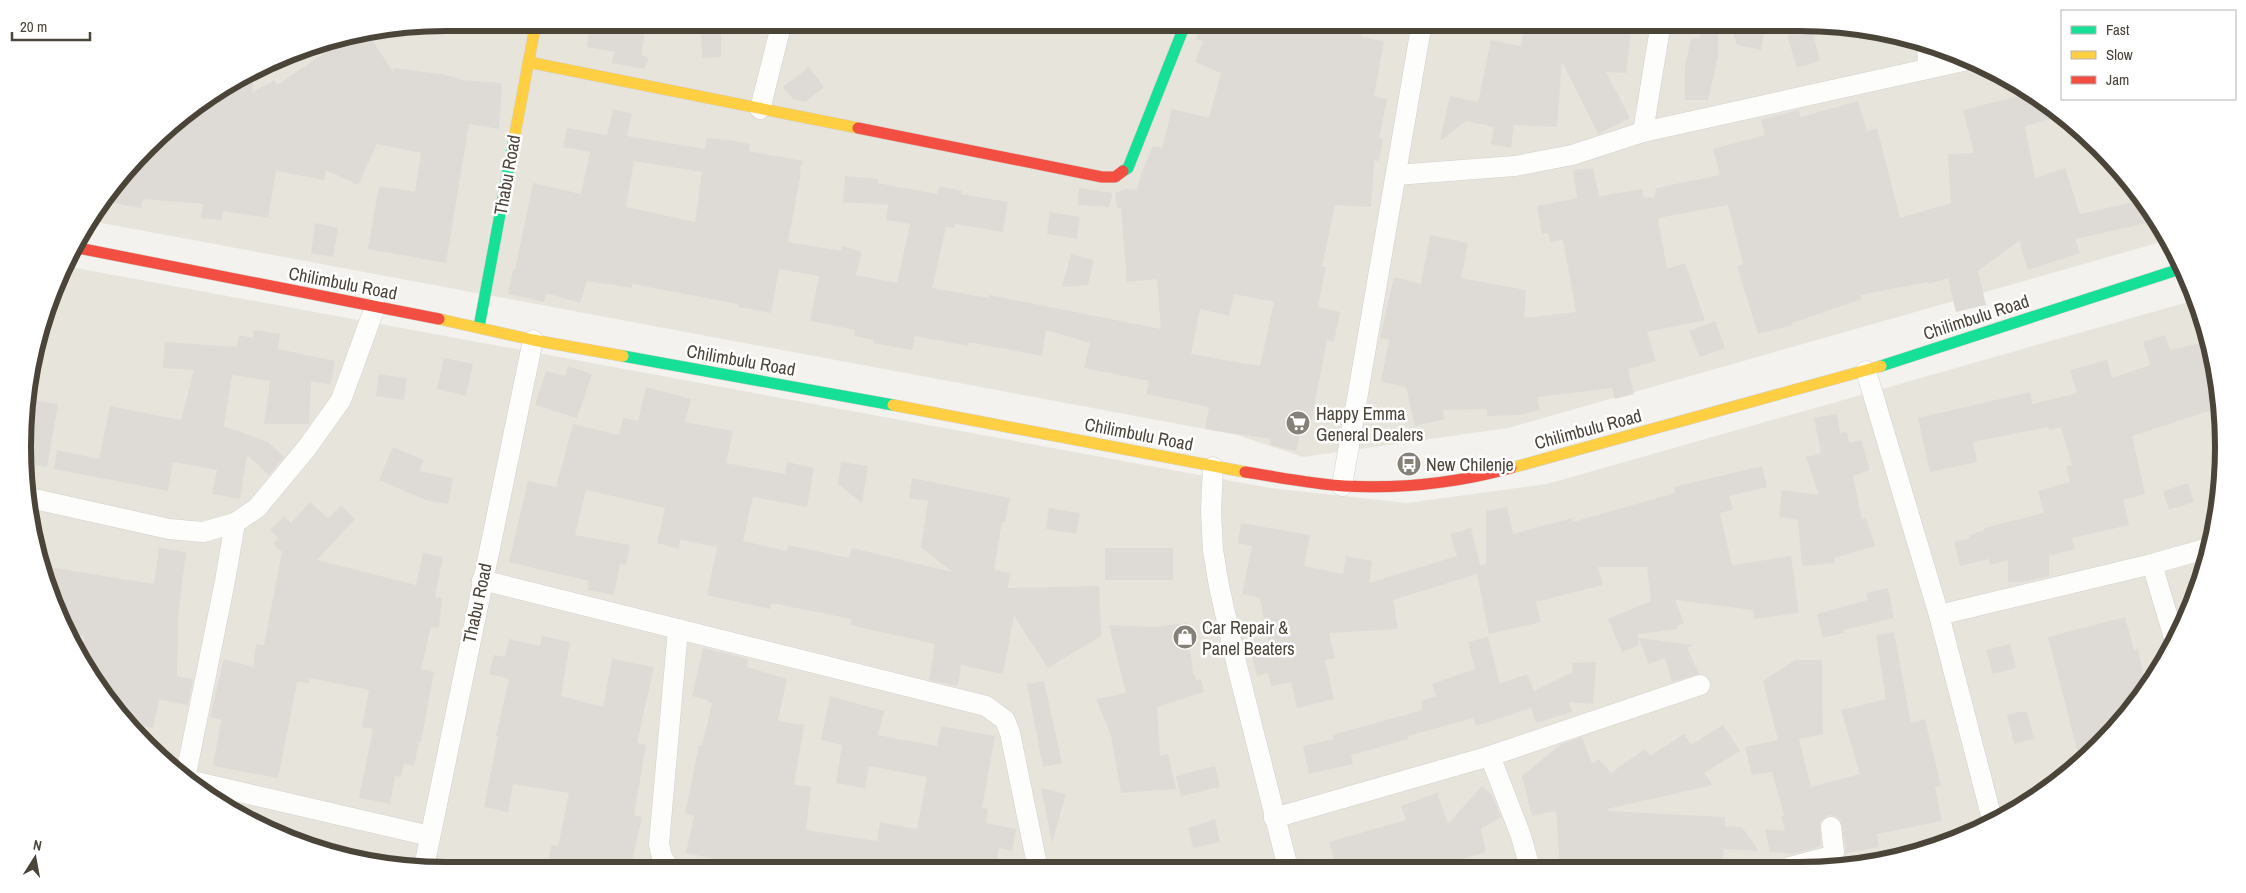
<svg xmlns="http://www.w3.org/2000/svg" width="2246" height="893" viewBox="0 0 2246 893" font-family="'Archivo Narrow',sans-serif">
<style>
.residential{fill:#e7e4dc}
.building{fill:#dedbd6;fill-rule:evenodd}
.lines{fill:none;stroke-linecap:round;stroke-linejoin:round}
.street-casing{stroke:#d2d0cb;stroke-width:21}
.fast-casing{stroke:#d3cfc5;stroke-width:12}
.slow-casing{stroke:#d3cfc5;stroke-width:12}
.jam-casing{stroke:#d3cfc5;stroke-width:12}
.street{stroke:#fdfdfc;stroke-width:20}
.fast{stroke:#16e098;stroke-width:11}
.slow{stroke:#ffcf43;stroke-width:11}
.jam{stroke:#f24e42;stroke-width:11}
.labels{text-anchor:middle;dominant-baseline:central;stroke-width:5;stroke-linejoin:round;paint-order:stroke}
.street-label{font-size:18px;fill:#4b4439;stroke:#fff}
.poi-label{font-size:18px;fill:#4b4439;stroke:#fff;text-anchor:start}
.rim{fill:none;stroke:#4b4439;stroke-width:6}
</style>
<rect width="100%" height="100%" fill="#f4f2ee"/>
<g class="residential">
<path d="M1799,22L1936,45L2011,79L2079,128L2136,188L2168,240L1508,428L1303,457L1237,435L91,221L167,128L234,79L310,45L447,23Z"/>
<path d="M65,266L1270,488L1407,503L1547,484L2195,300L2209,336L2223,418L2220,502L2201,583L2152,682L2079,765L1962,838L1855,867L447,870L310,848L188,783L128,726L79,659L31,529L26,391L45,310Z"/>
</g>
<g class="building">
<path d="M590,22H647L641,55L649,58L644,69L611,63L615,52L587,47Z"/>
<path d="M1160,22H1169L1165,34L1159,33Z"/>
<path d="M1201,22H1365L1361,37L1384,41L1374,96L1387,99L1379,138L1383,139L1379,161L1374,160L1371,207L1335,205L1322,267H1326L1318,307L1340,312L1334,342L1327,340L1311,422L1303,420L1296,451L1270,445L1271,439L1205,429L1209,407L1146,394L1149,381L1084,368L1090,343L1046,330L1042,356L969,342L968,346L915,336L912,350L873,343L874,340L854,336L855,330L810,321L819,276L779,269L771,313L738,307V304L632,284V288L587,281L580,303L546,293L544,302L508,294L513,270H515L533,183L581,194L590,152L563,147L567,128L607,135L613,109L632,114L627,136L705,149L706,138L727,140L750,144L749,151L803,161L799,171L801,172L788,242L841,251L842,246L862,252L856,275L897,283L910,224L886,220L888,205L843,202L845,176L878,179V183L937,194L939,186L962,191L961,194L1008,202L1003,232L955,224L954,228L946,227L932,288L989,298V295L1161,329L1157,279L1127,282L1121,208H1117L1115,193L1125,189L1137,190L1140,177L1153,146L1162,148L1172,109L1209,118L1221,73L1195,62L1203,41L1196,40ZM634,161L702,172L695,222L626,207ZM1234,294L1274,302L1260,366L1191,354L1200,309L1229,316Z"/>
<path d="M1525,22H1632L1626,73L1606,72L1630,118L1598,134L1562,62L1557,127L1514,125L1511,148L1491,144L1494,127L1466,121L1440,141L1450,96L1478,102L1491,40L1521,46Z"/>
<path d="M1703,22H1718V57L1708,100H1685V67L1691,39L1700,38Z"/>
<path d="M1787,22L1810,24L1820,60L1797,68L1788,38Z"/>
<path d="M1730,23L1765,29L1761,50L1737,45Z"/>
<path d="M721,32V57L702,58L701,33Z"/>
<path d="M369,35L393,72L394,68L441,74L464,80L502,83L499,129L469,124L446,263L368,249L379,186L415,192L421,153L377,144L358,185L326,170L324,180L276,171L268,218L223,211L222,220L201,218L203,204L143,199L141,208L106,202L167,128L234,79L255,70L252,93L274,80L277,85L346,39Z"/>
<path d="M809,67L824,87L805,102L793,99L783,87Z"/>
<path d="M2031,93L2062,116L2025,126L2035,178L2065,168L2080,214L2143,200L2156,221L2075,239L2080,253L2028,270L2019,241L1978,271L1986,305L1956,312L1948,278L1929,284L1928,282L1860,295L1862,299L1792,323L1793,325L1758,334L1737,266L1743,264L1728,205L1658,218L1667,269L1685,263L1705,320L1647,332L1656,361L1628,369L1634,394L1615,399L1612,388L1537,397L1540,410L1519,415L1487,416V409L1443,410L1445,419L1415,426L1406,387L1381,382L1389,340L1380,338L1394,277L1421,284L1430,235L1468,243L1461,278L1526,290L1524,318L1576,312L1563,240L1550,242L1548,233L1542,234L1537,206L1577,198L1573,170L1593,168L1599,196L1643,189V197L1654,198L1656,188L1720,175L1713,149L1765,135L1761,120L1798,110L1801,117L1858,101L1867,131L1877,128L1900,218L1951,203L1948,154L1974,153L1963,110Z"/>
<path d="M1079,188L1113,193L1109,207L1078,205Z"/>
<path d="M1050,212L1080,217L1077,239L1047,234Z"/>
<path d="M315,223L338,228L333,257L311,253Z"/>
<path d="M1071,254L1094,260L1088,285L1062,287Z"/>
<path d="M1715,321L1725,348L1700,357L1689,331Z"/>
<path d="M254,330L280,334L278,349L335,361L331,385L311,381L309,424H264L270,381L232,375L224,426L268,442L284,457L269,475L247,455L240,499L212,494L217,470L173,462L168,491L54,469L57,450L99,459L110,406L181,420L194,370L163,368L165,342L237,347L239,335L253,338Z"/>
<path d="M2165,335L2170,350L2210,341L2221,407L2132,436L2145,494L2123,500L2129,525L2072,538L2075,549L2049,556V576L2025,582H2008V560L1990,565L1989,559L1960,566L1954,542L1970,538L1969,535L1984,530V528L2044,513L2038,491L2070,482L2066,466L2072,465L2061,427L2049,430L2048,427L1973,442L1977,462L1930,472L1918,418L2030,392L2032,404L2077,393L2070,370L2107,360L2112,378L2150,365L2143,342Z"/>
<path d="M444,358L473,364L466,396L437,389Z"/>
<path d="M568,366L592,374L577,418L535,405L546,371L565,376Z"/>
<path d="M379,374L407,378L404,400L376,396Z"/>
<path d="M646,387L691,399L685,422L733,431L726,463L785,474L787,462L814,468L807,507L753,497L743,541L787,551L788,545L849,558L852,548L952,572L921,547L928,501L909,498L912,478L1010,498L1005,522H1002L994,570L1010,573L1008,588L1099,586L1101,636L1048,668L1014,616L1003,674L961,665L958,686L929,680L935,644L850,625L852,619L771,603L770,609L707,595L717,547L680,540L679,549L657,543L665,508L586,490L575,535L630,545L626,565L620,564L614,595L587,590L589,581L509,562L528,481L556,487L573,424L619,435L623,418L638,421Z"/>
<path d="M26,399L58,404L47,467L28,464Z"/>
<path d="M1837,414L1840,433L1847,432L1849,443L1861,440L1870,470L1853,476L1862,519L1866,518L1875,546L1834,558L1835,563L1802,566L1798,520L1779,517L1782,490L1819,495L1806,457L1821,453L1814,418Z"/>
<path d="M393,447L424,460L419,471L453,478L448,504L428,501L379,480Z"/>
<path d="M841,462L868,466L862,503L838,484Z"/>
<path d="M1762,466L1767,487L1729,496L1733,510L1720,513L1732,565L1791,556L1799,613L1754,619L1753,610L1675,600L1684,623L1677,626L1678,629L1638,634V646L1622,652L1608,619L1651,601L1647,567H1598L1603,585L1536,602L1541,622L1489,634L1477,574L1393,600L1398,629L1329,633L1335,658L1325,660L1334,699L1297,708L1291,682L1271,686L1268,673L1257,676L1252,656L1270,652L1260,598L1242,594L1252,546L1238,543L1241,523L1310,535L1304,566L1343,574L1346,556L1372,561L1369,583L1457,556L1450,534L1471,528L1480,565L1486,564V511L1507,507L1513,534L1572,518L1573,522L1675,493L1674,487Z"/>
<path d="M2188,483L2194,502L2169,510L2163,491Z"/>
<path d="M310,502L328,518L341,505L355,519L317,560L416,585L423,553L443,557L435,597L442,598L439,628L431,627L421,669L434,672L421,742H419L414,766L404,764L401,777L395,776L390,804L359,798L373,729L362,727L369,690L309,678V683L297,682L278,778L213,766L221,720L210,717L224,659L253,667L256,644L264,645L282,552L273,544L278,538L270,530L284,516L291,523Z"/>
<path d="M1049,508L1080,513L1076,534L1046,529Z"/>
<path d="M159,548L186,552L178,616L177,676L193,679L188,705L159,700L153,728L125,722L80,660L85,636L70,634L44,566L154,584Z"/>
<rect x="1105" y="548" width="68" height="32"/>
<path d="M1888,588L1894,618L1843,630L1844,633L1823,638L1817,614L1868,600L1866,593Z"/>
<path d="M2125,617L2134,650L2138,649L2146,688L2093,749L2078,753L2048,637Z"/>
<path d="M1187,623L1193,672L1196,680L1201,679L1204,692L1157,707L1160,756L1168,754L1176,789L1121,793L1111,735L1096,699L1126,693L1109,625L1154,627Z"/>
<path d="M1894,632L1911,723L1925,719L1941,786L1935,787L1942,821L1877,834L1879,847L1846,853L1841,820L1835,816L1829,815L1824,818L1820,823L1821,846L1793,854L1770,852L1765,829L1785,831L1781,816L1784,815L1772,772L1752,775L1745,747L1778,740L1763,681L1795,660H1822L1823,734L1799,739L1811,787L1860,774L1841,710L1886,699L1876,635Z"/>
<path d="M542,636L570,642L561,696L603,707L612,659L654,667L637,743L646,745L634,815L642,817L630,870H547L551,845L558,846L569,793L513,784L508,812L484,807L498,736H496L509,679L489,674L494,655L505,657L509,639L540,646Z"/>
<path d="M1488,637L1500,684L1527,674L1534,691L1573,672L1572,663L1596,662L1593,704L1569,702L1572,712L1536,723L1531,708L1476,726L1473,718L1408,736L1409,739L1351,755L1353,764L1309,774L1303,746L1334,739L1332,735L1423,710L1421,701L1436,696L1432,684L1475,669L1468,642Z"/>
<path d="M1638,638L1694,645L1687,648L1699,674L1672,682L1665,658L1649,664Z"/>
<path d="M2010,644L2016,668L1993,674L1986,650Z"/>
<path d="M703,648L748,659L747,667L787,679L778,721L804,725L794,785L811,787L806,830L877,841L880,822L917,829L927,777L869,766L865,788L836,783L842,745L821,740L830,696L884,711L878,735L937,746L941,726L995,736L982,808L988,809L986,823L1016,829L1012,851L999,848L995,869H836L796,863L794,870H752L753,867L686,853L694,816L685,814L699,745L702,746L712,703L708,702V700L692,696Z"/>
<path d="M1044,681L1062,763L1043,767L1027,684Z"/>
<path d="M2019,712H2027L2034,739L2014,744L2007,715Z"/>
<path d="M1723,725L1740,751L1704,773L1713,785L1607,809L1608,811L1725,817V826L1742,827L1759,851L1724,849L1722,867L1560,868L1556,811L1532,816L1522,776L1560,745L1582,737L1592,764L1599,759L1611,773L1645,749L1650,756L1684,734L1691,745Z"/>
<path d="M1215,766L1220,787L1181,796L1176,776Z"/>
<path d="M1482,786L1492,795L1501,817L1481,829L1486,852L1430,868H1337L1329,842L1406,820L1401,806L1437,793L1448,824Z"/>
<path d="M1041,788L1066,794L1052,843Z"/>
<path d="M1215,819L1220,842L1193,848L1188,828Z"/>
</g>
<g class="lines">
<defs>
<g id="street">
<path d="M1927,43L1928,68"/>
<path d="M760,109L782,22"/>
<path d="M1643,132L1661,22"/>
<path d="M1396,175L1515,166L1572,155L1643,132L1968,60"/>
<path d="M1866,371L1939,615L1992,819"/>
<path d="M1213,467L1211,511L1213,550L1219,586L1237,666L1288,868"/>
<path d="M1342,486L1422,22"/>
<path d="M30,498L169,529L203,532L235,523L257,508L306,449L341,400L375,307"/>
<path d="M2152,564L2174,638"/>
<path d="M482,580L986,706L1005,720L1010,733L1038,869"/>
<path d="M1939,615L2152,564L2209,548"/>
<path d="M1490,756L1521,836L1530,868"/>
<path d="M184,779L430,836"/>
<path d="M185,779L225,581L235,523"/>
<path d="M1274,818L1490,756L1700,685"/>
<path d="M424,867L533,340"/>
<path d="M1790,867L1828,857L1834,852L1831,827"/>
<path d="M670,870L662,857L659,844L678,629"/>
</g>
<g id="fast">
<path d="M1123,171L1128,168L1186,22"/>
<path d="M479,327L514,139"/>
<path d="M623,356L893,405"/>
<path d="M1881,366L2183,268"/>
</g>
<g id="slow">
<path d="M528,62L858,128"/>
<path d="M514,139L536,22"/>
<path d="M439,319L533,340L623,356"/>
<path d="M893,405L1245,472"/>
<path d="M1511,468L1881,366"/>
</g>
<g id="jam">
<path d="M858,128L1102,177H1115L1123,171"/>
<path d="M73,247L439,319"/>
<path d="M1245,472C1278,477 1311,484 1344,486C1401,489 1457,483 1511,468"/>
</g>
</defs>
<use href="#street" class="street-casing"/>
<use href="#fast" class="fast-casing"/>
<use href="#slow" class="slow-casing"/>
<use href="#jam" class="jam-casing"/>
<use href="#street" class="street"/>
<use href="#fast" class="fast"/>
<use href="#slow" class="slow"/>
<use href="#jam" class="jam"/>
</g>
<defs>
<symbol id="supermarket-disc" viewBox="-11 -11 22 22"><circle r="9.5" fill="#868178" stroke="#fff"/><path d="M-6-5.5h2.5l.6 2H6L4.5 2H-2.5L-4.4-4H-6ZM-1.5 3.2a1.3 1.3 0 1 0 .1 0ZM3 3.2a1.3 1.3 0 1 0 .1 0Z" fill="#fff"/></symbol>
<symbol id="bus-disc" viewBox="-11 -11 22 22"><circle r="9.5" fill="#868178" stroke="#fff"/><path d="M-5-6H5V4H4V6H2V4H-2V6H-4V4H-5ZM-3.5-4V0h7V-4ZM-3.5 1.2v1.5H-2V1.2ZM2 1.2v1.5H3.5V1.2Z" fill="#fff"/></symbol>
<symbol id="shop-disc" viewBox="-11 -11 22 22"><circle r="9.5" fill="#868178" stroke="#fff"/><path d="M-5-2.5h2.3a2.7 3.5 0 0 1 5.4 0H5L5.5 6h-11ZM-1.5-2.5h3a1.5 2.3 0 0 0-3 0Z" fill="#fff"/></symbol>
</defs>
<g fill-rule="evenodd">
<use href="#supermarket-disc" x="1284" y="409" width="28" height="28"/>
<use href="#bus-disc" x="1395" y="450" width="28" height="28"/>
<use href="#shop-disc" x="1171" y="623" width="28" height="28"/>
</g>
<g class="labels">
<g class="street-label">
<text transform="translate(507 175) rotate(-80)">Thabu Road</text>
<text transform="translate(343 283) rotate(11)">Chilimbulu Road</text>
<text transform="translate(1976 317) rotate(-18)">Chilimbulu Road</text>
<text transform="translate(741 360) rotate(10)">Chilimbulu Road</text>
<text transform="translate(1588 429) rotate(-15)">Chilimbulu Road</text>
<text transform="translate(1139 434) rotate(11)">Chilimbulu Road</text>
<text transform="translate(477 603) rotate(-78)">Thabu Road</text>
</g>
<g class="poi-label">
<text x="1316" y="413">Happy Emma<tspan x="1316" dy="21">General Dealers</tspan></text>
<text x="1426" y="464">New Chilenje</text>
<text x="1202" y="627">Car Repair &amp;<tspan x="1202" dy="21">Panel Beaters</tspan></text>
</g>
</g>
<path d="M0 0H2246V893H0ZM446 31H1800A415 415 0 0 1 2215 446V447A415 415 0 0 1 1800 862H446A415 415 0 0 1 31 447V446A415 415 0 0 1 446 31Z" fill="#fff" fill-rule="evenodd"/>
<path class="rim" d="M446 31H1800A415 415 0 0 1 2215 446V447A415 415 0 0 1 1800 862H446A415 415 0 0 1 31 447V446A415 415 0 0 1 446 31Z"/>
<rect x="2061" y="10" width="175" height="90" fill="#ffffff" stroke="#b7b4b0"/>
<rect x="2071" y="26" width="25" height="8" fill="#16e098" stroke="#b7b4b0"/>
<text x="2106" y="35" font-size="15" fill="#4b4439">Fast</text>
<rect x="2071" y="51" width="25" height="8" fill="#ffcf43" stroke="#b7b4b0"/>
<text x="2106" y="60" font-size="15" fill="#4b4439">Slow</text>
<rect x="2071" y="76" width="25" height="8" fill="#f24e42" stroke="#b7b4b0"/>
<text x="2106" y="85" font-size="15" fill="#4b4439">Jam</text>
<g transform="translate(35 858) rotate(11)" stroke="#ffffff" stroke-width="4" paint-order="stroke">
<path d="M0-4L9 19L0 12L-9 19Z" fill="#4b4439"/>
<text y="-8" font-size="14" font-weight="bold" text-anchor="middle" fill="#4b4439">N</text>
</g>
<path d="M12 32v8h78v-8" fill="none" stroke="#4b4439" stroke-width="2.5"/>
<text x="20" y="32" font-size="15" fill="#4b4439" stroke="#ffffff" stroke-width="4" paint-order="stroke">20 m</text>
</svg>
